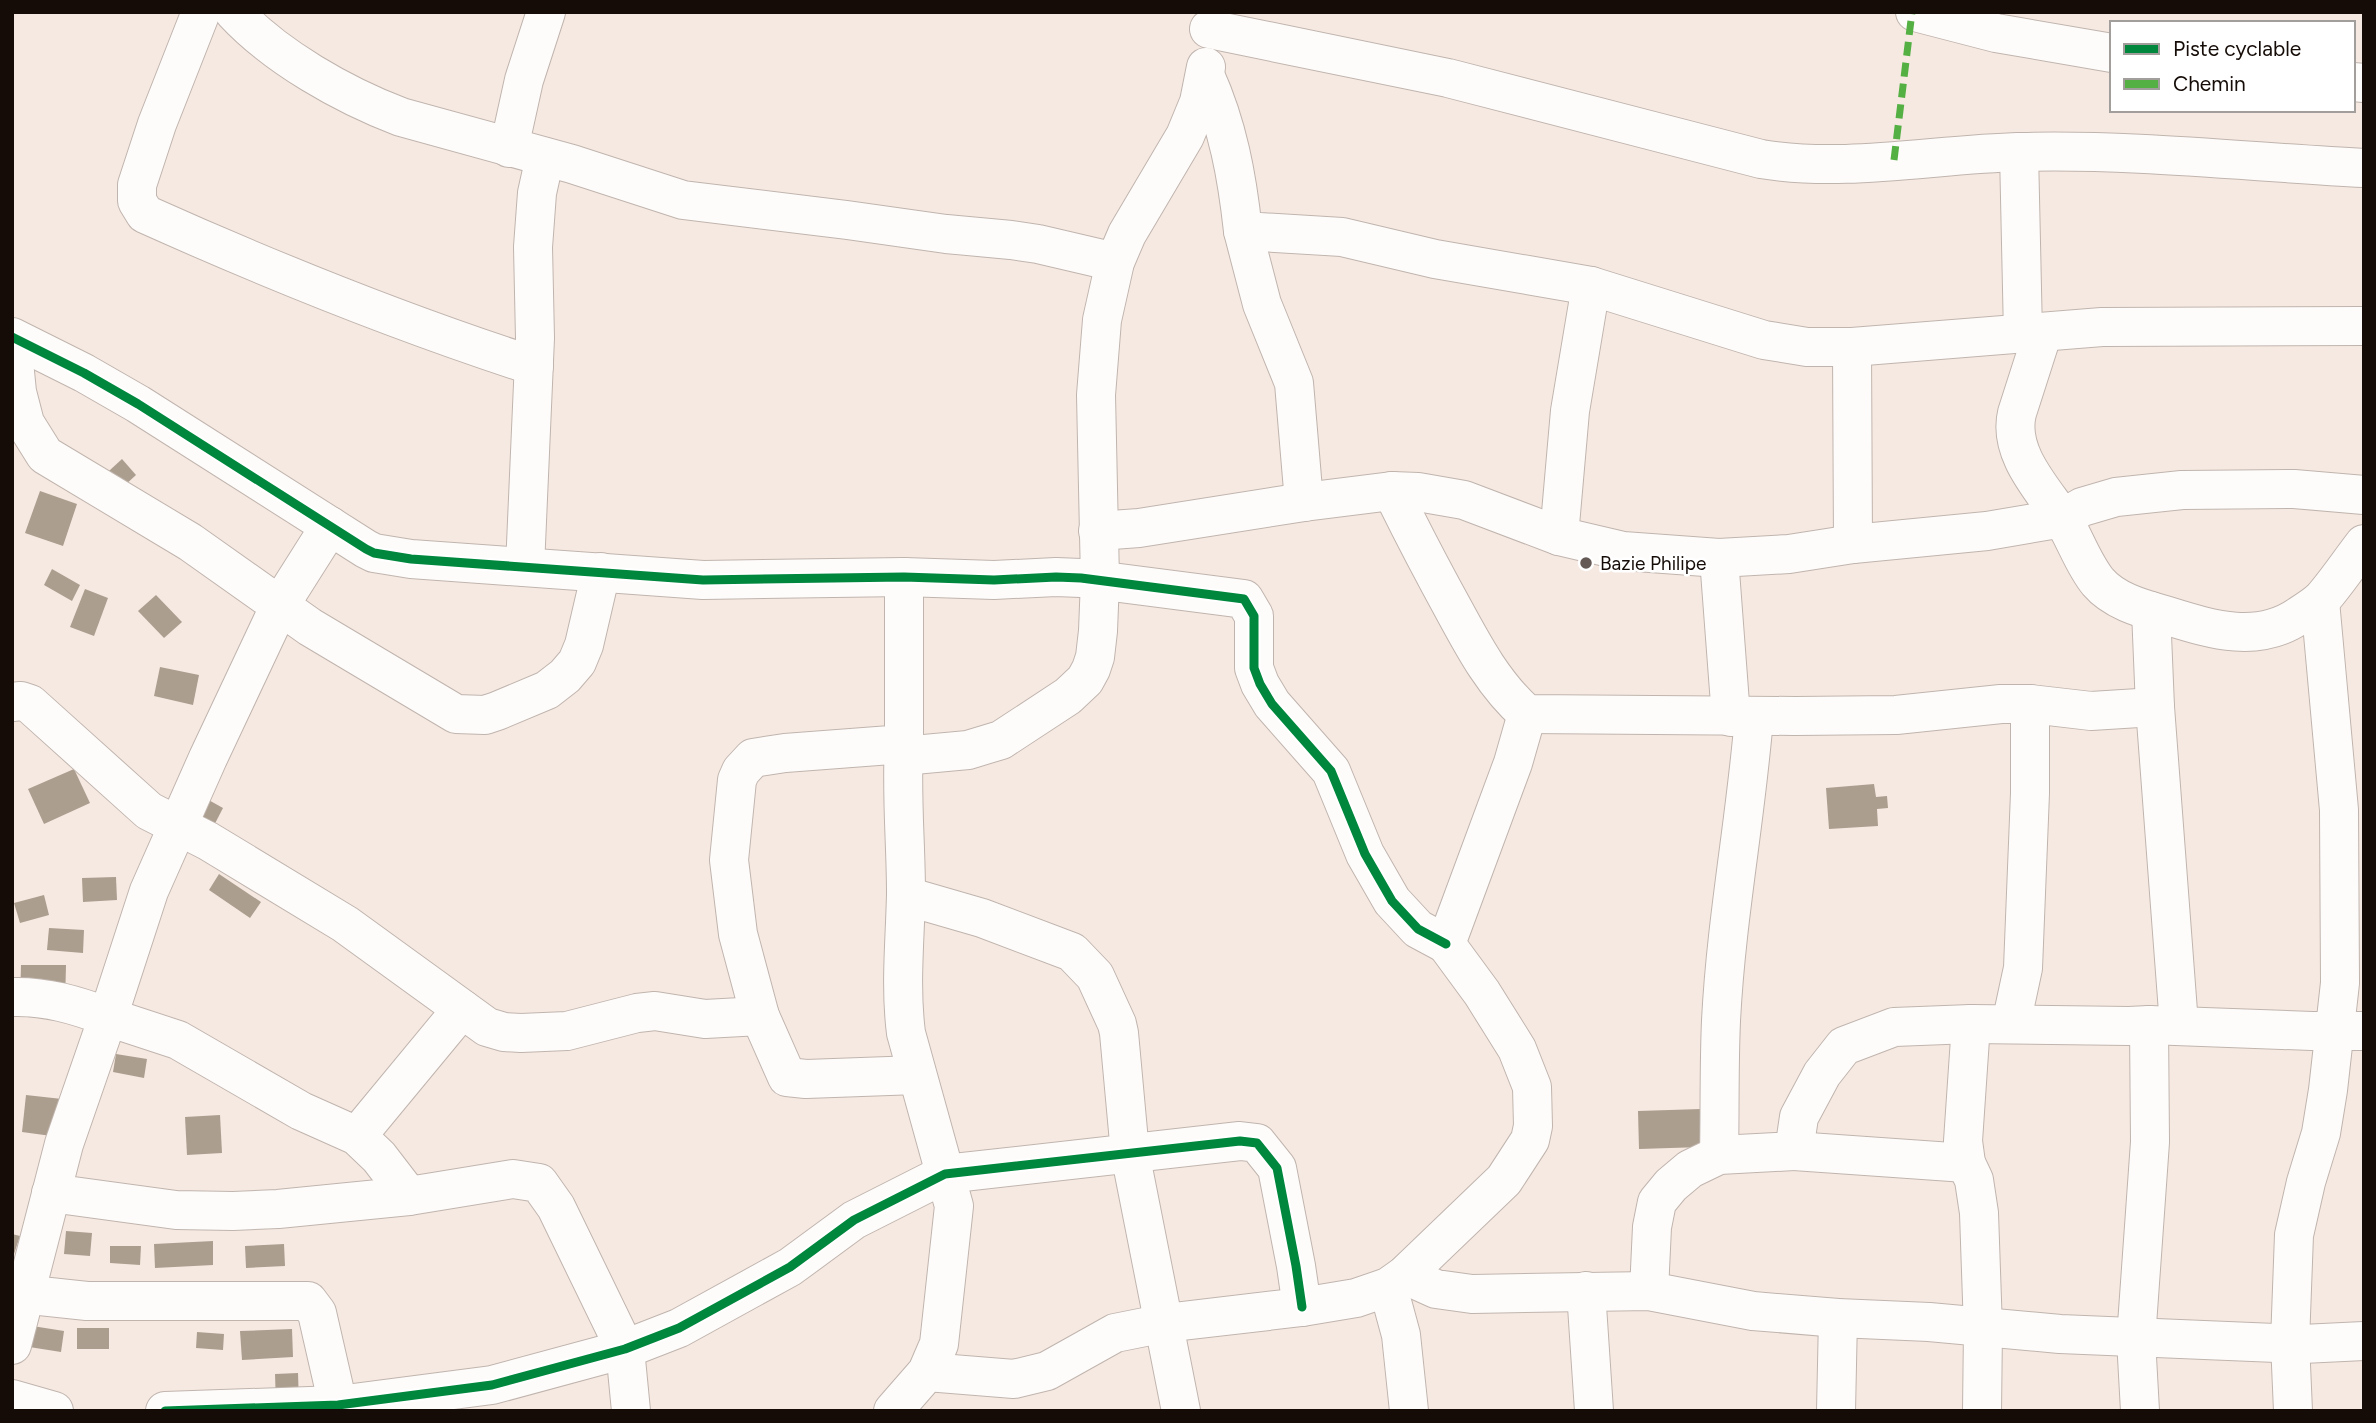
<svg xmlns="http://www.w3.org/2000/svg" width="2376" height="1423" viewBox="0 0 2376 1423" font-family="Figtree,sans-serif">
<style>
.building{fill:#ab9e8e}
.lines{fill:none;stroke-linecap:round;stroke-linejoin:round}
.street-casing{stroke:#c0b5ae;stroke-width:40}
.street{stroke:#fefcfb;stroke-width:38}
.quiet{stroke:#55b044;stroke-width:7;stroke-dasharray:14 7;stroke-linecap:butt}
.cycleway-casing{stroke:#fff;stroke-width:13}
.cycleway{stroke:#00873e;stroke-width:9}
.poi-dot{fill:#645954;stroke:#fff;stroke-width:2.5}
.labels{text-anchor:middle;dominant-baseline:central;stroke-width:5;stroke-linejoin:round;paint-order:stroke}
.poi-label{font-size:19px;fill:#150c07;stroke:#fff;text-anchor:start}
</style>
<rect width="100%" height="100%" fill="#f6e9e2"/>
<g class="building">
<path d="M122,459L136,475L111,498L97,482Z"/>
<path d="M40,491L77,504L63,546L25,533Z"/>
<path d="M52,569L80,585L72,601L44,585Z"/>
<path d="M85,589L108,598L94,636L70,627Z"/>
<path d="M156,595L182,622L164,638L138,611Z"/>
<path d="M160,667L199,675L193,705L154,696Z"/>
<path d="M74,769L90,803L44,824L28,789Z"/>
<path d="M1874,784L1876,797L1887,796L1888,808L1877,809L1878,826L1829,829L1826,788Z"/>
<path d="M205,798L223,808L208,837L190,828Z"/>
<path d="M219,874L261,902L250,918L209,890Z"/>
<path d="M116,877L117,900L83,902L82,878Z"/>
<path d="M44,895L49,915L20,923L14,903Z"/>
<path d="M49,928L84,930L83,953L47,950Z"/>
<path d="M21,965H66L65,1004H20Z"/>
<path d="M116,1054L147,1059L144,1078L113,1072Z"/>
<path d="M26,1095L62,1099L59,1137L22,1132Z"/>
<path d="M1701,1109L1702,1147L1639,1149L1638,1111Z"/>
<path d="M220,1115L222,1153L187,1155L185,1117Z"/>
<path d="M66,1231L92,1233L90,1256L64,1254Z"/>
<path d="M12,1234L20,1236L13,1257H12Z"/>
<path d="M213,1241V1265L155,1268L154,1244Z"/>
<path d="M284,1244L285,1266L246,1268L245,1246Z"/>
<path d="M110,1246H141L140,1265L110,1263Z"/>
<path d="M26,1325L64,1331L61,1352L23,1346Z"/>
<rect x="77" y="1328" width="32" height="21"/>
<path d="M292,1329L293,1357L242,1360L240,1331Z"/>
<path d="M197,1332L224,1334L223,1350L196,1348Z"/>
<path d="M298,1373L299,1404H276L275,1374Z"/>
</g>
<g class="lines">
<defs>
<g id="street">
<path d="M201,12L157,124L137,185V201L145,214C272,271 401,323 534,366"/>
<path d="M234,12C276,57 343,95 401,117L572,164L683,200L847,220L946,234L1011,240L1038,244L1115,262"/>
<path d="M1915,12L1996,33L2112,53"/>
<path d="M1209,29L1448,78L1761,159C1846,173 1934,154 2020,152C2135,149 2249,162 2364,168"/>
<path d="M1205,75C1228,126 1237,176 1243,231L1342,237L1435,259L1591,286L1764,340L1807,347H1852L2102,327L2364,326"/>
<path d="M2353,82L2364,83"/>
<path d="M509,148L524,80L546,12"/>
<path d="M2019,152L2023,334"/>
<path d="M1243,231L1262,304L1294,383L1304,502"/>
<path d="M2043,332L2017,413C2008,450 2038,484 2058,512C2074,534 2081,561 2098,582C2115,602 2144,609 2168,616C2213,630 2259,644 2300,615C2308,610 2316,605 2322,599C2337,582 2350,562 2364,544"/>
<path d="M12,337L84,373L138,404L366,549L374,553L411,559L703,580L904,577L994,580L1056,577L1081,578L1244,599L1254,616V668L1260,684L1272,704L1331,771L1365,854L1392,901L1418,929L1446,944"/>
<path d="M12,342L17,392L25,423L45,455L190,542L310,627L456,714L485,715L497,711L547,690L565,676L577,662L584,645L601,572"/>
<path d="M1852,347L1853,544"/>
<path d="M1392,491C1412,532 1433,572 1455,612C1475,649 1495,686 1527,714L1795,716L1896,715L2001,704H2030L2091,711L2155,707"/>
<path d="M1098,531L1139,528L1304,502L1392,491L1418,492L1464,500L1559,536L1623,551L1719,558L1789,554L1853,544L1987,531L2063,518L2082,507L2116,497L2182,490L2294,489L2364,495"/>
<path d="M1559,536L1570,411L1591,286"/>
<path d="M1719,558L1731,717"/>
<path d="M525,567L535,338L533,247L537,193L545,157"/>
<path d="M904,577V744L785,753L753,758L741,771L737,780L729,860L738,934L760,1016L787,1077L806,1079L917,1075"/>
<path d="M2151,611L2155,707L2179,1025"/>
<path d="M12,702L21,701L30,704L149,811L208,841L345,924L487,1027L504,1032L521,1033L567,1031L637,1013L655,1011L705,1019L760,1016"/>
<path d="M903,756L968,750L1001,740L1068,696L1085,680L1091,669L1095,657L1098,631L1100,580L1096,395L1102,320L1115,262L1127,234L1185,136L1199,102L1206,67"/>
<path d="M906,896L982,918L1072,952L1095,976L1117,1024L1119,1033L1130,1153L1181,1411"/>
<path d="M12,997C46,996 76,1005 108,1017L149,891L208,758L280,605L330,526"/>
<path d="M1971,1024L1963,1141L1966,1163L1974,1180L1979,1213L1983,1329L1982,1411"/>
<path d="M2011,1024L2023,968L2030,793V704"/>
<path d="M357,1136L462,1009"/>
<path d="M1794,1151L1966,1163"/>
<path d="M1719,1155C1720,1110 1719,1065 1721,1021C1726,919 1746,818 1754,717"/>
<path d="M51,1193L176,1210L233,1211L278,1209L409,1196L513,1179L539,1183L556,1207L625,1349L631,1411"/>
<path d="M1405,1275L1436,1289L1472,1294L1649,1291L1753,1311L1838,1318L1929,1322L2060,1334L2302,1344L2364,1341"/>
<path d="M1388,1287L1401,1335L1409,1411"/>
<path d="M1586,1291L1594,1411"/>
<path d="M1649,1291L1652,1227L1657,1202L1671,1185L1690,1169L1719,1155L1794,1151L1799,1117L1822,1074L1844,1046L1894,1027L1971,1024L2129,1026L2149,1025L2312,1031H2364"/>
<path d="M12,1293L87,1301H308L317,1313L338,1405"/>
<path d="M12,1345L64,1144L108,1017L178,1040L301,1111L357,1136L379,1157L409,1196"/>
<path d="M927,1372L1014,1379L1047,1371L1115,1333L1165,1323L1302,1307L1356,1298L1388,1287L1405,1275L1504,1180L1530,1140L1533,1126L1532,1087L1517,1049L1482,993L1446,944L1513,763L1527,714"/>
<path d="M12,1399L54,1411"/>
<path d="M165,1411L338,1405L492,1385L625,1349L679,1328L790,1267L854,1220L945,1174L1240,1141L1257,1143L1277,1168L1296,1266L1302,1307"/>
<path d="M893,1411L927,1372L939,1344L954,1206L906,1033C900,986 905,941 906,894C906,844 901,794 904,744"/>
<path d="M1836,1411L1838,1318"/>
<path d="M2140,1411L2136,1339L2150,1142L2149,1025"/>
<path d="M2293,1411L2290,1342L2294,1235L2306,1182L2321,1133L2328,1090L2340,983L2339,810L2320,601"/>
</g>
</defs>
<use href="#street" class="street-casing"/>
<use href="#street" class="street"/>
<path class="quiet" d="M1894,160L1912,12"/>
<defs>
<g id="cycleway">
<path d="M12,337L84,373L138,404L366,549L374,553L411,559L703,580L904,577L994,580L1056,577L1081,578L1244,599L1254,616V668L1260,684L1272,704L1331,771L1365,854L1392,901L1418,929L1446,944"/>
<path d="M165,1411L338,1405L492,1385L625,1349L679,1328L790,1267L854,1220L945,1174L1240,1141L1257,1143L1277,1168L1296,1266L1302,1307"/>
</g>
</defs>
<use href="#cycleway" class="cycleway-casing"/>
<use href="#cycleway" class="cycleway"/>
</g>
<circle class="poi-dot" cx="1586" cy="563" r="7"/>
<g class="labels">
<g class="poi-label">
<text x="1600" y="563">Bazie Philipe</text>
</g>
</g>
<rect width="2376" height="1423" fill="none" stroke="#150c07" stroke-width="28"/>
<rect x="2110" y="21" width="245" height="91" fill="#ffffff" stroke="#a19e9c" stroke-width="2"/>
<rect x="2124" y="44" width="35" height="10" fill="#00873e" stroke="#a19e9c" stroke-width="2"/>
<text x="2173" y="56" font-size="21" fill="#150c07">Piste cyclable</text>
<rect x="2124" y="79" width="35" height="10" fill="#55b044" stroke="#a19e9c" stroke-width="2"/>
<text x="2173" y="91" font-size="21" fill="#150c07">Chemin</text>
</svg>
